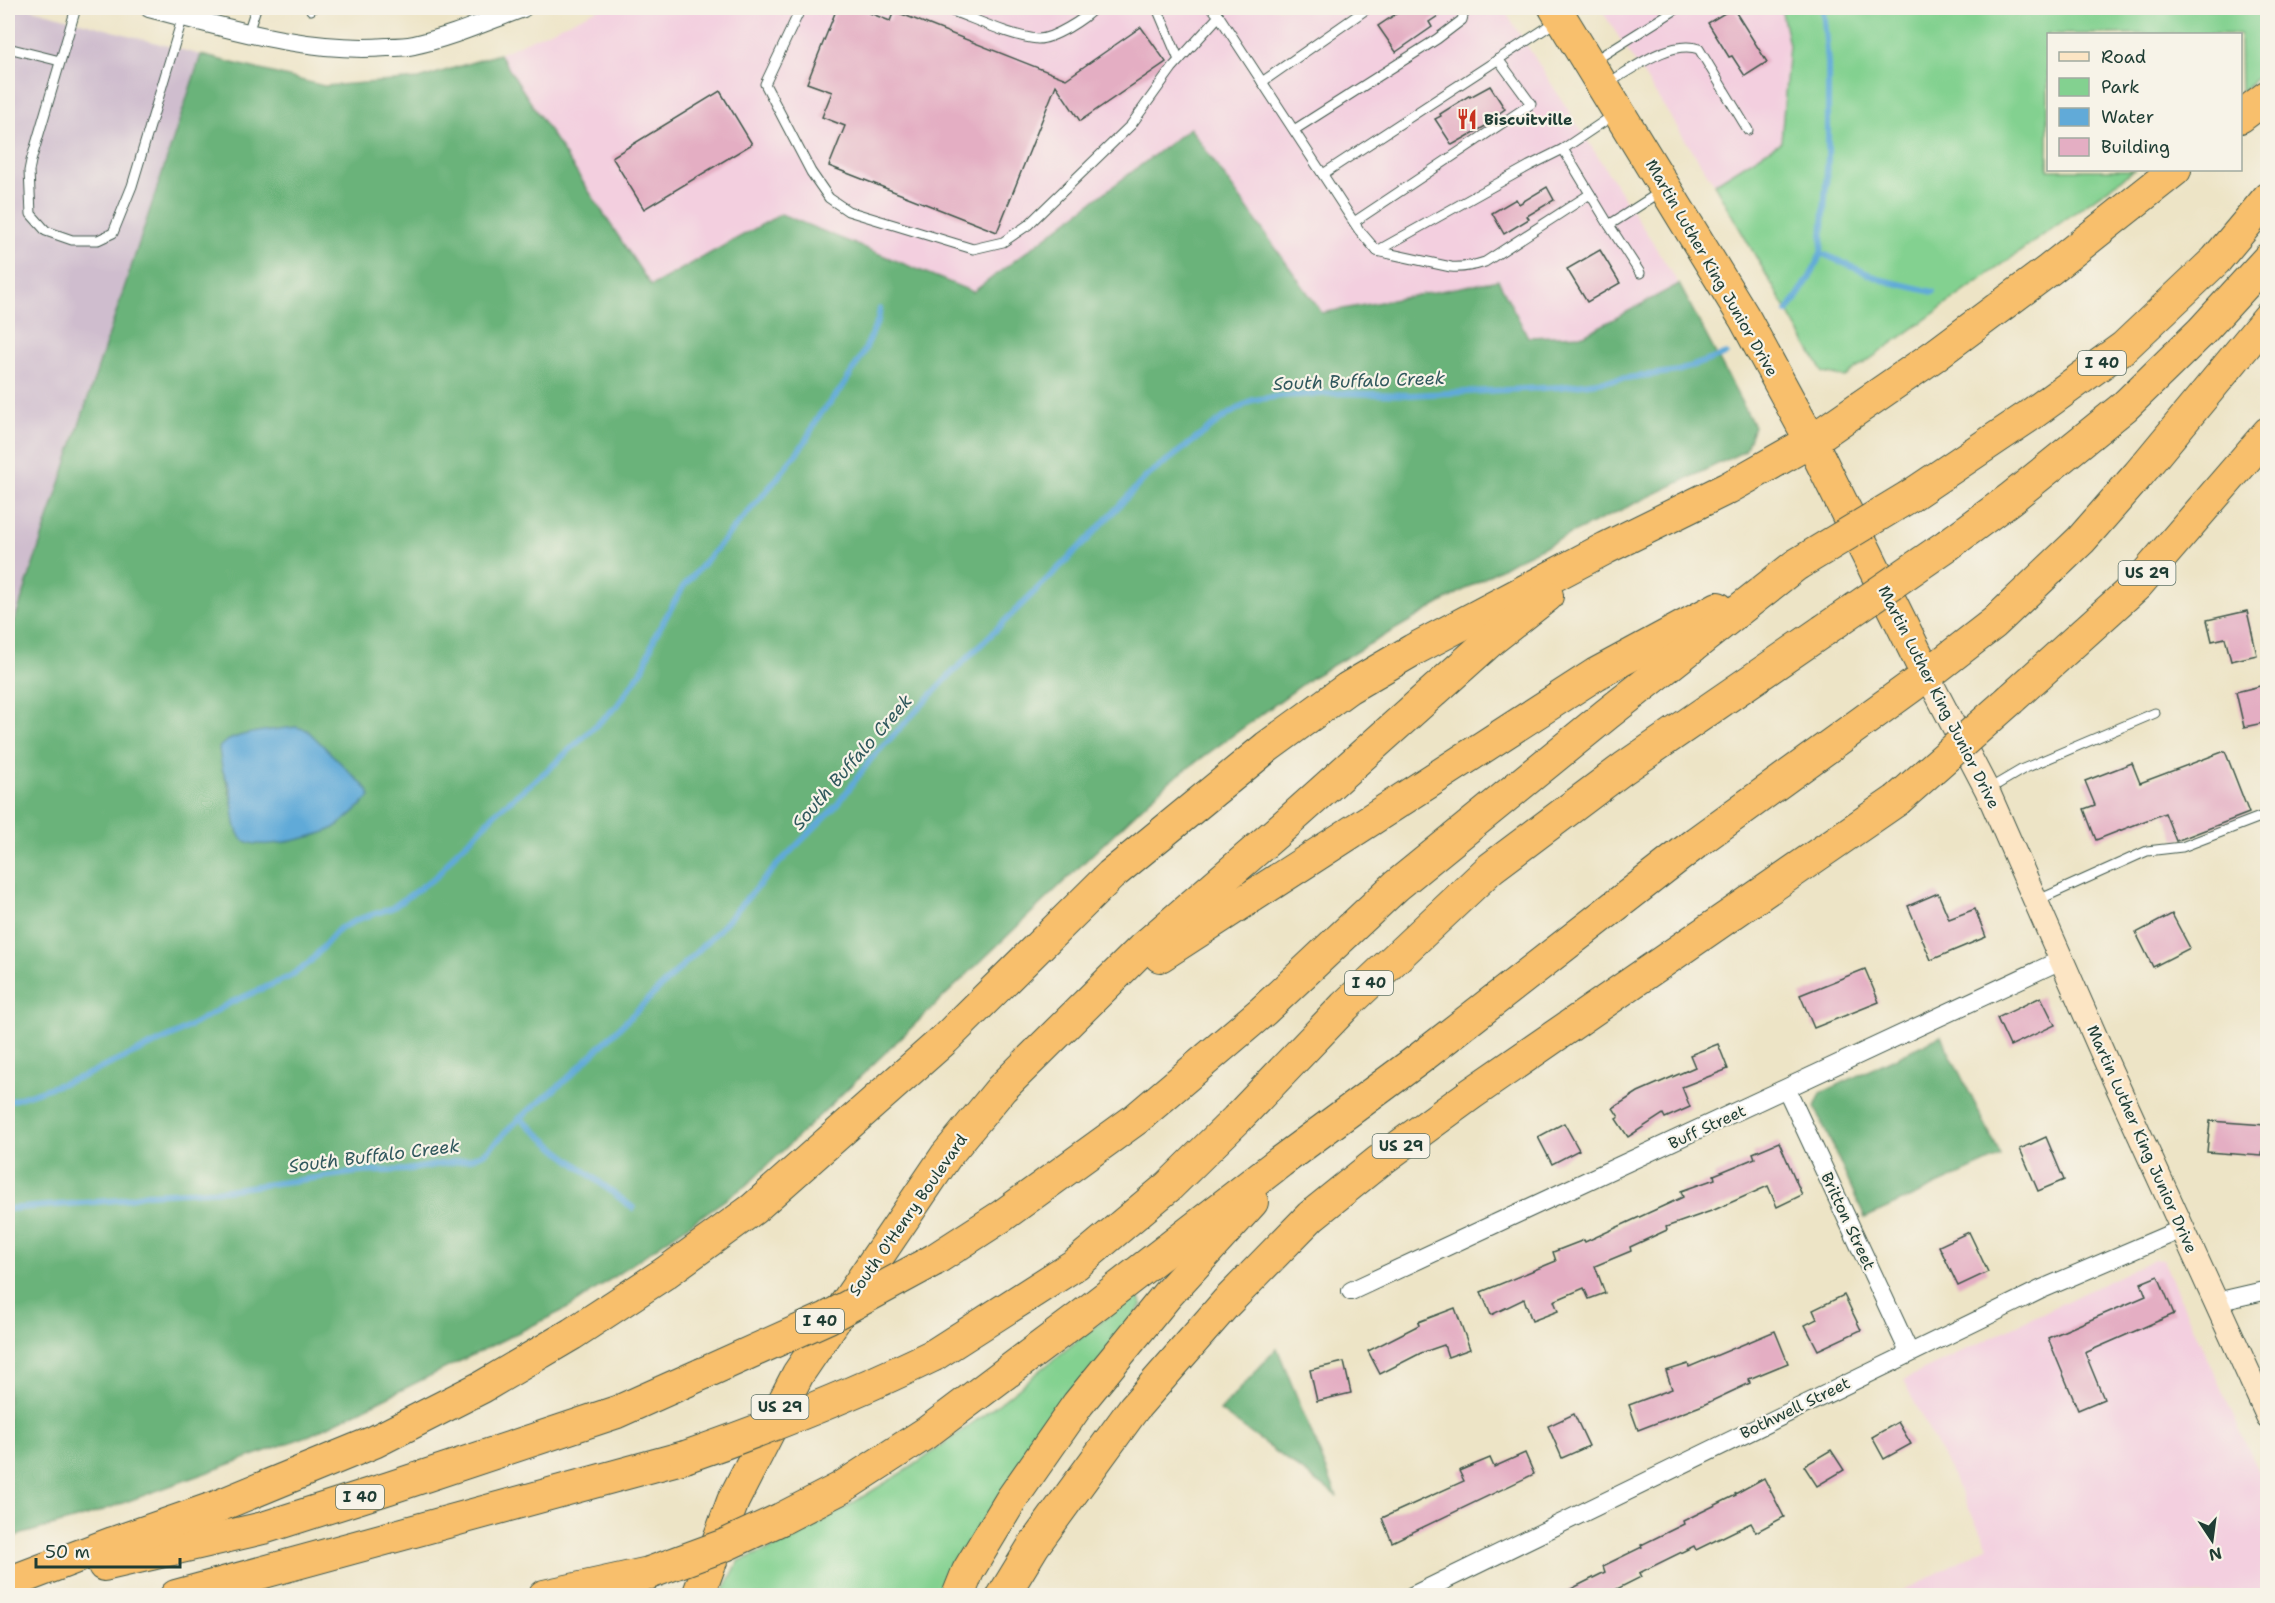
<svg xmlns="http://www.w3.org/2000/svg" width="2275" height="1603" viewBox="0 0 2275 1603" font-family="'Shantell Sans',sans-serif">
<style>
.built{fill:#f3cfdf}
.industrial{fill:#cfbdce}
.green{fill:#83d190;stroke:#518762;stroke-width:1.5}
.forest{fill:#6ab37a;stroke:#447857;stroke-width:1.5;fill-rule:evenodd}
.water{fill:#61aad8;stroke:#407486;stroke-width:1.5}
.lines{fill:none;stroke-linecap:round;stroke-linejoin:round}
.stream{stroke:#61aad8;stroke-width:6}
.building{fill:#e4aec3}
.lane-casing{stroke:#3e564a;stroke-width:11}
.street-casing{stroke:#3e564a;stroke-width:20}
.secondary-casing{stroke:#3e564a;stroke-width:26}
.highway-casing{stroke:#3e564a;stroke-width:34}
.lane{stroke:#fff;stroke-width:9}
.street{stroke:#fff;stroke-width:18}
.secondary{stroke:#fce5c4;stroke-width:24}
.highway{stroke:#f8bf6c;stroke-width:32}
.highway-bridge-casing{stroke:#3e564a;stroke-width:34;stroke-linecap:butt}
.highway-bridge{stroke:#f8bf6c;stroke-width:32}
.labels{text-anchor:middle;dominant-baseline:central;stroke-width:4.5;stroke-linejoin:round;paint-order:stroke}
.shield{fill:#f7f3e8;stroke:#60746a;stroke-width:1.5}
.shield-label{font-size:15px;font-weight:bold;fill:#1f3d34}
.poi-label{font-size:16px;font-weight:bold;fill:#1f3d34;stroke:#f7f3e8;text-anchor:start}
.street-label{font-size:16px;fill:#1f3d34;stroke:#f7f3e8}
.water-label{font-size:18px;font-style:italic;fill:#30585d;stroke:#f7f3e8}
</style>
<rect width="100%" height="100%" fill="#f7f3e8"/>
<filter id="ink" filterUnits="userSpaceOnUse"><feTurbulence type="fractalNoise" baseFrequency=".0167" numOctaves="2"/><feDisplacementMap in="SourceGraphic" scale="12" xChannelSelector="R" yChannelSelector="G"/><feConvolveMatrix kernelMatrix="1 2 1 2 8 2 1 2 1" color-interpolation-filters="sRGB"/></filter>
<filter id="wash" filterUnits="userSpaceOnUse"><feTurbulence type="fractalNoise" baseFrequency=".008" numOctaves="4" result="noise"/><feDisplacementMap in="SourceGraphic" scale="24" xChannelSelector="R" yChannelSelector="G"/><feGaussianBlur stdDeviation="1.35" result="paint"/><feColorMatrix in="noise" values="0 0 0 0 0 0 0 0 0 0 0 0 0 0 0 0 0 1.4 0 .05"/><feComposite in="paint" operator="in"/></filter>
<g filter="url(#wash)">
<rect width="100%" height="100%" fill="#ede4c6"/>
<g class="built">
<path d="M601,8H1503L1679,284L1584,335L1528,337L1498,280L1322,313L1190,129L973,292L781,214L651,286L499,54Z"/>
<path d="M1600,8H1781L1789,45L1781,142L1714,184Z"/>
<path d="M2154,1259L2163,1260L2267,1490V1595L1894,1596L1988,1546L1903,1380Z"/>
</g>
<path class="industrial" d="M8,8H29L201,55L8,641Z"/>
<g class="green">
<path d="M1781,8H2267V69L2241,92L2240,34H2048V170H2134L1845,377L1823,373L1714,184L1781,142L1789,45Z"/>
<path d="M1135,1294L1142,1304L943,1595L721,1596L739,1561L793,1540L919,1462L1000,1403Z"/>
</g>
<g class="forest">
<path d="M499,54L651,286L781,214L973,292L1190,128L1322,313L1498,280L1528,337L1584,335L1679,284L1754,426L1745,451L1514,561L1314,676L1166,784L748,1184L570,1307L310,1435L87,1516L8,1538V641L201,55L324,86L419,79ZM222,769L296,839H242C232,817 233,792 222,769Z"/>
<path d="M1941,1036L2001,1156L1865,1218L1815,1107L1821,1093Z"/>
<path d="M1277,1348L1337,1496L1220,1411Z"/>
</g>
<path class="water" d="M296,727L307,730L368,790L370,797C358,808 345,822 330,830C315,837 253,853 241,838C232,826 234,803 230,788C229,782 225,777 223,771C221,764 220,756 219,748C230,732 276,730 296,727Z"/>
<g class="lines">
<g class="stream">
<path d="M1821,253L1882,280L1933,292"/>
<path d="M1787,312L1810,277L1821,253L1828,157V64L1823,8"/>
<path d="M8,1102L84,1076L174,1035L232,1002L289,977L309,963L339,929L359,919L392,908L437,876L457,851L479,831L495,813L550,768L617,706L644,667L655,636L683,587L775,481L805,442L818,417L842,388L863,354L878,320L880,309"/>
<path d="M520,1118L560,1152L633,1208"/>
<path d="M8,1209L120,1200L147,1194L226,1190L359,1172L406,1170L470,1159L486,1152L520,1118L567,1079L715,934L778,864L837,805L871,759L951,674L1088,539L1146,477L1226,416L1253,400L1281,396L1340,393L1411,395L1561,387L1678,371L1726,354"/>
</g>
</g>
<g id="blocks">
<g class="building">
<path d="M837,8H857L890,21L894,11L1066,79L1141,27L1166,62L1080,121L1056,85L997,232L829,166L845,126L822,117L832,92L807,83Z"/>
<path d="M1405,8H1450L1429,22L1432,27L1396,52L1378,26Z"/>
<path d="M1733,8L1767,62L1745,76L1732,56L1729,57L1708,23Z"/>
<path d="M1490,86L1505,109L1487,122L1489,124L1452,145L1435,119L1441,116L1440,114L1470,95V97Z"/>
<path d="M720,91L752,144L644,209L612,157Z"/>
<path d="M1547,187L1554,200L1527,216L1529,219L1504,234L1492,213L1516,199L1519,204Z"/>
<path d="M1600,250L1620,283L1587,302L1567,269Z"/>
<path d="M2247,611L2257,655L2231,661L2225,638L2212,641L2207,620Z"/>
<path d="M2268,684V722L2244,727L2236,692Z"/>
<path d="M2225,751L2249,813L2176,841L2165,813L2096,840L2084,809L2095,805L2085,781L2132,763L2140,783Z"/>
<path d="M1938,893L1949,919L1975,909L1986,937L1931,960L1908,906Z"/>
<path d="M2172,914L2190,948L2153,967L2136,933Z"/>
<path d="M1865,969L1879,1002L1814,1028L1800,995Z"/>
<path d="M2041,997L2055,1025L2010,1046L1997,1018Z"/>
<path d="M1718,1044L1728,1069L1682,1087L1690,1107L1665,1118L1663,1114L1628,1137L1616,1119L1619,1117L1613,1108L1638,1092L1695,1067L1690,1055Z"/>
<path d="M2210,1121L2265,1125L2262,1156L2207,1152Z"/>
<path d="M1564,1123L1579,1150L1552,1164L1538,1137Z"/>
<path d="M2046,1137L2064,1180L2038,1191L2020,1149Z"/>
<path d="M1779,1142L1802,1195L1777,1207L1768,1186L1714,1210L1666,1227L1667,1230L1630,1247L1631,1251L1595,1266L1605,1293L1589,1299L1584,1288L1554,1301L1558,1311L1532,1321L1524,1299L1491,1315L1481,1292L1556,1261L1553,1252L1584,1240L1585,1242L1683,1197L1681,1191L1715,1179L1714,1175L1755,1158L1753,1153Z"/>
<path d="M1969,1232L1988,1272L1958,1286L1939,1246Z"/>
<path d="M2158,1276L2174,1314L2085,1353L2104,1399L2078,1410L2048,1338L2146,1296L2141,1283Z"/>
<path d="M1844,1295L1861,1330L1818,1350L1805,1325L1817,1319L1813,1310Z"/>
<path d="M1455,1308L1470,1349L1448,1357L1444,1345L1421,1353L1380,1374L1368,1351L1419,1325L1418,1322Z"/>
<path d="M1775,1331L1788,1363L1749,1379L1750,1383L1703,1405L1638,1430L1629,1405L1672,1389L1666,1371L1688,1364L1689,1367Z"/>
<path d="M1344,1362L1351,1393L1317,1401L1310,1370Z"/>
<path d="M1574,1414L1589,1446L1562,1458L1548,1426Z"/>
<path d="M1898,1422L1911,1444L1884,1459L1872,1437Z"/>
<path d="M1831,1450L1844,1470L1817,1486L1804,1466Z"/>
<path d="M1525,1453L1534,1474L1392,1542L1382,1518L1464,1481L1459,1471L1490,1458L1494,1467Z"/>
<path d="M1764,1478L1784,1517L1756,1532L1751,1523L1696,1550L1694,1546L1639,1573L1641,1577L1603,1596H1557L1605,1572L1603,1566L1642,1547L1641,1545L1684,1524L1683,1521L1736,1495L1735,1494Z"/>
</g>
</g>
</g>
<g filter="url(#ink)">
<use href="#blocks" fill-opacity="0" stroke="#3e564a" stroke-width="1.5"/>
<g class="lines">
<defs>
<g id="lane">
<path d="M76,8L31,161L29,171L31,214L46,231L72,240H98L113,233L132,186L183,16"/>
<path d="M801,8L765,84L811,172L829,198L848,211L973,249L1003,242L1028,225L1131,125L1172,68L1219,16L1212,8"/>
<path d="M944,8C971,17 1011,37 1038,39C1053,39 1085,19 1094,8"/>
<path d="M1157,8L1179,60"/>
<path d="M311,10L312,8"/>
<path d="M1219,16L1359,230L1377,251L1529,166L1563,149L1615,114"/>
<path d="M248,33L256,8"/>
<path d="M8,48L60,61"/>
<path d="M1592,62L1678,8"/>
<path d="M1262,82L1368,8"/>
<path d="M1608,83C1633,69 1670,39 1699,49L1748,130"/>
<path d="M1294,130L1437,39L1462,20L1465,8"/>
<path d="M1563,149L1609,225L1662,191"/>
<path d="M1323,174L1557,21"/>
<path d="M1354,222L1531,104L1498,59"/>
<path d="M1609,225L1640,273"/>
<path d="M1377,251L1451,267C1463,268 1473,266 1485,262L1590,194"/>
<path d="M1989,789L2023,769L2155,713"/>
<path d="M2036,901L2147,851L2182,847L2268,814"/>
</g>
<g id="street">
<path d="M149,8C227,28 306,53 387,47C396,47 406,47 414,45C452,37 487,21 523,8"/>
<path d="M1787,1090L1909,1352"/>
<path d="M1351,1291L2061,960"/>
<path d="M2216,1302L2268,1290"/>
<path d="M1412,1596L2042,1289L2182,1229"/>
</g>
<path id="secondary" d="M1927,675L1987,790L2105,1059L2268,1416"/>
<g id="highway">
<path d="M1555,8L1745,319L1811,441L1927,675"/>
<path d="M2240,117L2268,96"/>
<path d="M1910,496L2029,416L2124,347L2216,260L2268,198"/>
<path d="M1949,544L2010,499L2124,407L2201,332L2268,259"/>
<path d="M2011,699L2137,585L2268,433"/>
<path d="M1160,956L1596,674L1718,608"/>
<path d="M934,1260L1002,1216L1136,1119L1263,1011L1396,886L1607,714L1796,565"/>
<path d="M934,1355L1076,1264L1169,1186L1236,1120L1345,1006L1491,868L1624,768L1823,631"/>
<path d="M781,1519L841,1488L926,1433L1079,1318L1280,1162L1419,1059L1697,842L1927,675L1994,623L2081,540L2138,475L2268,318"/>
<path d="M104,1565L263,1528L389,1488L617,1412L702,1374"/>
<path d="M8,1583L113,1543L216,1507L374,1442L482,1387L572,1334L665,1273L753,1209L945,1039L1111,875L1267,747L1348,688L1413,650L1606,548L1728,488L1811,441L1934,356L2049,270L2175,170"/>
<path d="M176,1596L685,1457"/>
<path d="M544,1596L649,1573"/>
<path d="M698,1596L733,1501L798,1374L946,1156L1001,1089L1144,947L1277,832L1491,640L1547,596"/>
<path d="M958,1596L968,1571L1011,1500L1078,1404L1167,1295L1252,1202"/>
<path d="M1003,1596L1034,1545L1134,1408L1226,1303L1311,1216L1378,1162L1471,1094L1897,800"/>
</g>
</defs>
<use href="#lane" class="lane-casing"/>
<use href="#street" class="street-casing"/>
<use href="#secondary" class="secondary-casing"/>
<use href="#highway" class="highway-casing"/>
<use href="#lane" class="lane"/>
<use href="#street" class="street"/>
<use href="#secondary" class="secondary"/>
<use href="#highway" class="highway"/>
<defs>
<g id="highway-bridge">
<path d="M1796,565L1910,496"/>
<path d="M1823,631L1949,544"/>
<path d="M1897,800L2011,699"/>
<path d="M702,1374L827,1318L934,1260"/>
<path d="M685,1457C771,1427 852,1395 934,1355"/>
<path d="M649,1573L725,1545L781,1519"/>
</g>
</defs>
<use href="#highway-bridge" class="highway-bridge-casing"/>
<use href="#highway-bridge" class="highway-bridge"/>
</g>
</g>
<defs>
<symbol id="restaurant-bare" viewBox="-9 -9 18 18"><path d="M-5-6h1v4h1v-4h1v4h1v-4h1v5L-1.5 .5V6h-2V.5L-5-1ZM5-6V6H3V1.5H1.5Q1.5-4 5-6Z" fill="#c8321e" stroke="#f7f3e8" stroke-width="2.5" paint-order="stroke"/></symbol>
</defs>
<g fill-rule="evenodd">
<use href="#restaurant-bare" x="1452" y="104" width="30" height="30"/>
</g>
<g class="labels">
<g class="shield">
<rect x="2078" y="351" width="48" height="24" rx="4.5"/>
<rect x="2118.5" y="561" width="57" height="24" rx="4.5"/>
<rect x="1345" y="971" width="48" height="24" rx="4.5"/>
<rect x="1372.5" y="1134" width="57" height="24" rx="4.5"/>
<rect x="796" y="1309" width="48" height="24" rx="4.5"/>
<rect x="751.5" y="1395" width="57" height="24" rx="4.5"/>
<rect x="336" y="1485" width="48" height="24" rx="4.5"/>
</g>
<g class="shield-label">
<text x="2102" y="363">I 40</text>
<text x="2147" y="573">US 29</text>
<text x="1369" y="983">I 40</text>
<text x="1401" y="1146">US 29</text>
<text x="820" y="1321">I 40</text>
<text x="780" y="1407">US 29</text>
<text x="360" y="1497">I 40</text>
</g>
<g class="poi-label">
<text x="1484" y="119">Biscuitville</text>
</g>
<g class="street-label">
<text transform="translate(1712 268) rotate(60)">Martin Luther King Junior Drive</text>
<text transform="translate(1939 697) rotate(63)">Martin Luther King Junior Drive</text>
<text transform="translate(1707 1127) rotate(-25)">Buff Street</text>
<text transform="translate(2142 1139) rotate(66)">Martin Luther King Junior Drive</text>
<text transform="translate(908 1215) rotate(-55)">South O'Henry Boulevard</text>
<text transform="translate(1848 1221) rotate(65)">Britton Street</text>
<text transform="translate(1795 1408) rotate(-26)">Bothwell Street</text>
</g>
<g class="water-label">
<text transform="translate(1359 381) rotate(-2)">South Buffalo Creek</text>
<text transform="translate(852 762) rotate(-49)">South Buffalo Creek</text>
<text transform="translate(374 1156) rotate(-7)">South Buffalo Creek</text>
</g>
</g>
<rect width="2275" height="1603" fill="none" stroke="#f7f3e8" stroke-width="30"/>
<rect x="2047" y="33" width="195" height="138" fill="#f7f3e8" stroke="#a1aaa0" stroke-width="1.5"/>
<rect x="2059" y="52" width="30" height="9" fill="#fce5c4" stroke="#a1aaa0" stroke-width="1.5"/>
<text x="2101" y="63" font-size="18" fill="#1f3d34">Road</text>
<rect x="2059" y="78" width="30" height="18" fill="#83d190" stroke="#a1aaa0" stroke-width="1.5"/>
<text x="2101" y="93" font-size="18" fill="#1f3d34">Park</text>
<rect x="2059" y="108" width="30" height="18" fill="#61aad8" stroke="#a1aaa0" stroke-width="1.5"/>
<text x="2101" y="123" font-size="18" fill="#1f3d34">Water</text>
<rect x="2059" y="138" width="30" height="18" fill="#e4aec3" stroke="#a1aaa0" stroke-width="1.5"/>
<text x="2101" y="153" font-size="18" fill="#1f3d34">Building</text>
<g transform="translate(2212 1540) rotate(167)" stroke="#f7f3e8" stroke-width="4.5" paint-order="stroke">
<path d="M0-4.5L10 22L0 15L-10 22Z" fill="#1f3d34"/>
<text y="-9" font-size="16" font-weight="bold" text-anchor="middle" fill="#1f3d34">N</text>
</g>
<path d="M36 1558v9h144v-9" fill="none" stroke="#1f3d34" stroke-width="3"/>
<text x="45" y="1558" font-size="18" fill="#1f3d34" stroke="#f7f3e8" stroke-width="4.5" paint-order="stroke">50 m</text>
</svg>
